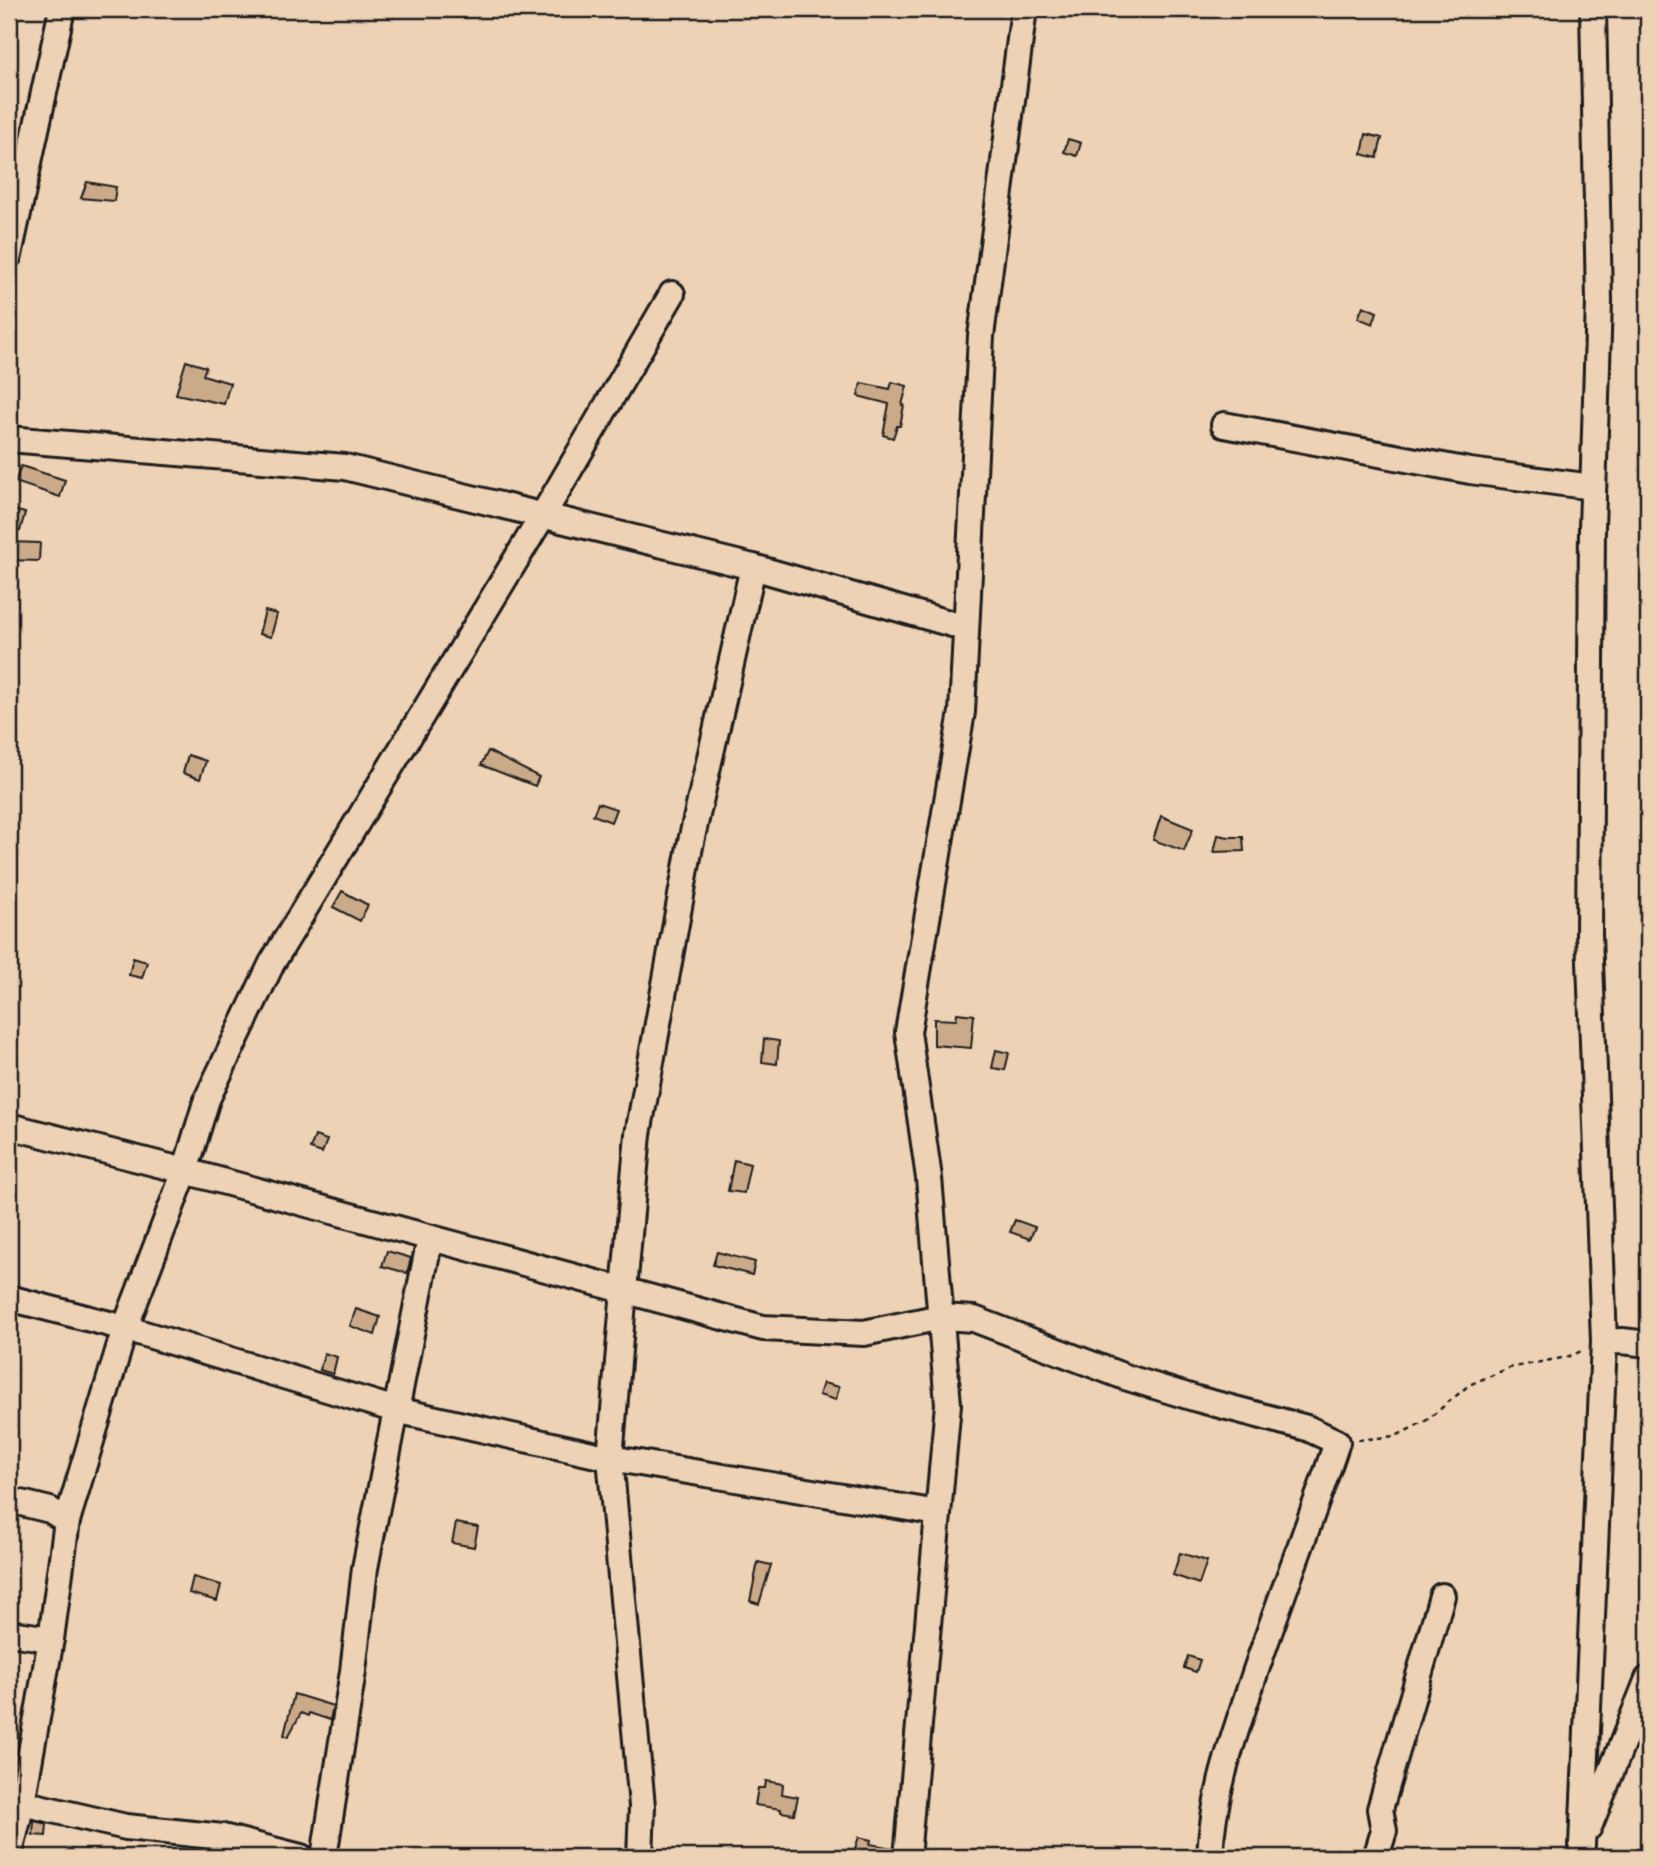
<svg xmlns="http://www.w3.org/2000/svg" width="1657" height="1866" viewBox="0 0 1657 1866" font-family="Sriracha,sans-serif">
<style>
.building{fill:#cbaa8a;stroke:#1c1c1c;stroke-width:2}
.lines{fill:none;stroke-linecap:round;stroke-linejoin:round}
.minor-casing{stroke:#1c1c1c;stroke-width:30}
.path{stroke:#1c1c1c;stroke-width:2.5;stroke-dasharray:5 5;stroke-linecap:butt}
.minor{stroke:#eed2b5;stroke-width:24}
</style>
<rect width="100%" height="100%" fill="#eed2b5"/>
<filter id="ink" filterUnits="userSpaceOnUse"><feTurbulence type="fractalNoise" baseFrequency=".0143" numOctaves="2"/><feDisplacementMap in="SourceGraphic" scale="14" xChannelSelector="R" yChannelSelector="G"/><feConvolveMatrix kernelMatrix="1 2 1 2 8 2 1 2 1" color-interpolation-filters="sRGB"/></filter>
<g filter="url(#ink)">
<g class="building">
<path d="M1366,134L1382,138L1377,158L1362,154Z"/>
<path d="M1068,139L1081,143L1077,156L1064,152Z"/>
<path d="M87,182L116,187L114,201L81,198Z"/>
<path d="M1363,306L1377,312L1373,324L1358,318Z"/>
<path d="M186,361L206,367L203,375L230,383L224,404L176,394Z"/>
<path d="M892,382L907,386L902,405H904L900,426H897L893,438L883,435L889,404L858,396L861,383L890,389Z"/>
<path d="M21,466L65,480L60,497L15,482Z"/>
<path d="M9,509L25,513L20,531L9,529Z"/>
<path d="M10,542L40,543L39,561L9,560Z"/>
<path d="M265,611L277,614L271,637L259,634Z"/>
<path d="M488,751L539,777L535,786L481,765Z"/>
<path d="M188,755L206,761L200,779L183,773Z"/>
<path d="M598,803L616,809L611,822L593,815Z"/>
<path d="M1161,816L1193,829L1184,851L1153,840Z"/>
<path d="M1218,835L1229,837H1243L1244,851L1214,852Z"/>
<path d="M342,891L368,905L360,921L333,907Z"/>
<path d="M133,958L147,962L142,978L129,975Z"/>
<path d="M957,1013L974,1015L971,1048L934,1045V1019L956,1020Z"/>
<path d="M764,1039L779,1041L777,1064L762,1062Z"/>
<path d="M996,1050L1009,1053L1005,1070L992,1068Z"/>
<path d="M315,1136L327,1140L322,1153L310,1149Z"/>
<path d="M734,1160L750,1164L744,1193L728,1191Z"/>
<path d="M1015,1220L1035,1227L1030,1239L1010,1232Z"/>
<path d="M387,1251L411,1258L407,1273L382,1266Z"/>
<path d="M717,1252L755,1262L752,1275L713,1265Z"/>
<path d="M356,1309L380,1317L375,1335L350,1326Z"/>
<path d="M324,1353L337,1357L333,1374L320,1370Z"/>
<path d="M823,1383L839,1387L836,1400L819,1395Z"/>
<path d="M456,1523L478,1527L474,1547L452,1543Z"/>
<path d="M1180,1553L1207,1561L1199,1584L1173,1575Z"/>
<path d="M758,1562L771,1565L759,1604L750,1601Z"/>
<path d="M193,1577L221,1585L217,1601L189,1593Z"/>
<path d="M1188,1656L1200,1660L1196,1672L1184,1668Z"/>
<path d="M294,1694L333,1706L330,1720L309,1713L308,1716L301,1713L288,1737L284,1735Z"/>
<path d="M766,1781L783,1784L782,1794L798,1797L794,1814L781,1812V1809L755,1805L758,1788H765Z"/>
<path d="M34,1821L47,1824L46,1836L33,1835Z"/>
<path d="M859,1837L871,1840L870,1844L893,1848L892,1857H852Z"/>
</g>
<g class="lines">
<defs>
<g id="minor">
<path d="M9,255L62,9"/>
<path d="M1224,425L1470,471L1593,487"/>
<path d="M9,439L345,467L753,567L966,628"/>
<path d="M9,1126L185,1171L763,1328L864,1333L941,1317L974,1319L1125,1377L1197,1399L1307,1428L1337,1442C1310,1524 1278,1603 1251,1685C1232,1741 1212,1798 1210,1857"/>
<path d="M9,1298L125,1328L396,1410L610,1458L938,1513"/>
<path d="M1604,1342L1622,1341L1648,1344"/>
<path d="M9,1500L50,1510L67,1521"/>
<path d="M9,1633L51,1639"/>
<path d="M9,1804L22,1803L126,1827L223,1837L301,1857"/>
<path d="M1589,1827L1648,1679"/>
<path d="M1582,1845L1604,1342L1589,934L1592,528L1599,301L1593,9"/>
<path d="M9,1857L22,1803L51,1639L67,1521L125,1328L185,1171L207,1099L272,963L543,515L672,294"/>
<path d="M324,1857L353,1671L365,1568L430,1238"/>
<path d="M640,1857L642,1806L610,1458L624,1290L638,1134L690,846L753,567"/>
<path d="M907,1857L948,1404L929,1178L908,1032L962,712L981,336L1024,9"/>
<path d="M1376,1857L1384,1831L1380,1809L1442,1596"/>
</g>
</defs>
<use href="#minor" class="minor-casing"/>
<path class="path" d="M1358,1440L1396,1436L1427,1420L1469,1385L1509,1368L1567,1357L1584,1350"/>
<use href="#minor" class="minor"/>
</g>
</g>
<rect width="1657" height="1866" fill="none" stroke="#eed2b5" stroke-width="35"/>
<rect x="18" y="18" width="1622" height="1831" fill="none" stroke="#1c1c1c" stroke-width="2.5" filter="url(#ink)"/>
</svg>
